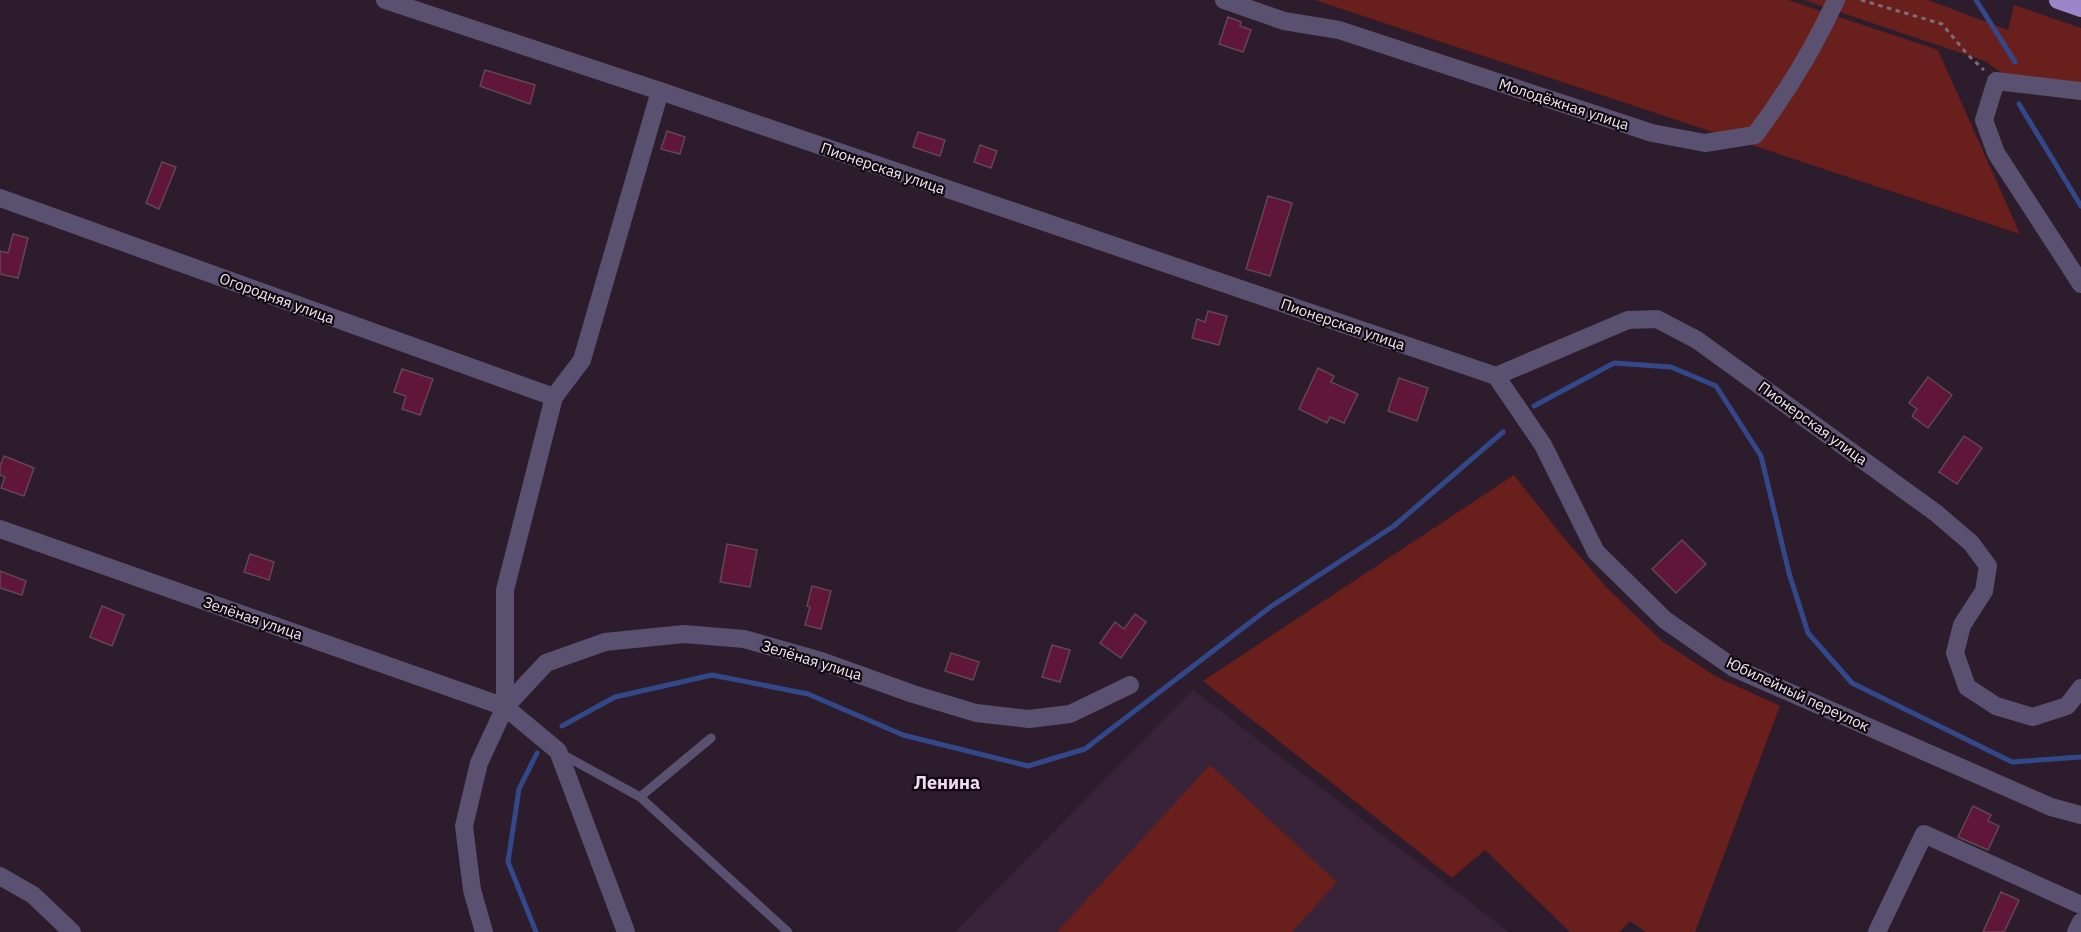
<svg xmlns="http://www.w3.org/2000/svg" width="2081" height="932" viewBox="0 0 2081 932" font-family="'IBM Plex Sans',sans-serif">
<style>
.built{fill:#392339}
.green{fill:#691f1c}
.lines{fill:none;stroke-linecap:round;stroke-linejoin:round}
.stream{stroke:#334889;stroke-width:5}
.building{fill:#5f1638;stroke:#614750;stroke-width:1.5}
.path{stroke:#7c6d7b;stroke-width:3;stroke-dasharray:4.5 4.5;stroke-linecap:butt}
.service{stroke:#59516f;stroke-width:9}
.minor{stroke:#59516f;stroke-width:18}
.tertiary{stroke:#59516f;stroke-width:18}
.trunk{stroke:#9b86ca;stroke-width:18}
.labels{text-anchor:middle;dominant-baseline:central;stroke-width:4.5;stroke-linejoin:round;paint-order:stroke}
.street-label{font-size:15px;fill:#f0e4ef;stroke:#100910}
.quarter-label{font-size:18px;font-weight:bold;fill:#f2dbf1;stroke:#100910}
</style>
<rect width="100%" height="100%" fill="#2d1c2c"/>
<path class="built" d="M1193,690L1509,932H955Z"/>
<g class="green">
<path d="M1315,0H1788L1938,50L2020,234Z"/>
<path d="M1804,0H1928L2008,30L2014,5L2081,28V87L2007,77L1985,61Z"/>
<path d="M1514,475L1563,537L1607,588L1662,641L1715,676L1780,706L1695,932H1646L1630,921L1619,932H1570L1485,850L1452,878L1203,681Z"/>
<path d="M1210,765L1337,882L1292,932H1057Z"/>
</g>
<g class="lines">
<g class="stream">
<path d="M1976,0L2015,62"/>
<path d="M2019,104L2081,206"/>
<path d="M1534,406L1614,363L1671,367L1716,386L1761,456L1789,573L1808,633L1852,683L2012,762L2081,757"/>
<path d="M562,726L615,697L712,675L808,694L903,735L1028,766L1085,749L1269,608L1394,526L1503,432"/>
<path d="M536,932L508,862L519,789L537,753"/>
</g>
</g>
<g class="building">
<path d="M1228,17L1241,22L1240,26L1251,30L1243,52L1219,44Z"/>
<path d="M485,70L535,85L530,104L480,86Z"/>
<path d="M667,131L685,137L680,154L661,149Z"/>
<path d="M918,132L945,140L940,156L913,147Z"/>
<path d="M980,145L997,151L991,168L974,162Z"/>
<path d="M162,162L176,167L159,209L146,203Z"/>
<path d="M1268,196L1292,203L1270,276L1246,269Z"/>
<path d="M13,234L28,238L18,278L0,274V251L8,253Z"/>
<path d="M1208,311L1227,316L1219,345L1192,338L1197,319L1205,322Z"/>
<path d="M1318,368L1334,376L1331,382L1358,394L1344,423L1330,417L1327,423L1299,409Z"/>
<path d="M402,369L433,379L420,415L402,409L406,396L394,392Z"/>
<path d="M1928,377L1952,395L1928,428L1912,416L1917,409L1909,403Z"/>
<path d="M1399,378L1428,388L1417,421L1388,411Z"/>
<path d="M1964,436L1982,448L1957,484L1939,472Z"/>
<path d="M4,456L34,468L24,496L1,488L5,477L0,475V466Z"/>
<path d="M1682,540L1706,564L1676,593L1652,569Z"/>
<path d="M727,544L757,550L750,587L720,582Z"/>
<path d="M250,554L274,562L269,580L244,572Z"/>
<path d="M0,571L26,581L22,595L0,588Z"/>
<path d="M812,586L831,591L821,629L805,625L810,607L807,606Z"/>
<path d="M102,606L124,615L112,646L90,637Z"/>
<path d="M1135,614L1146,622L1121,658L1100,643L1115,622L1124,629Z"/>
<path d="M1052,645L1070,650L1060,682L1042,677Z"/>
<path d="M951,653L979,662L973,680L945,671Z"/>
<path d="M1973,806L1991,815L1988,821L1999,826L1988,850L1958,837Z"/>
<path d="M2001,892L2019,900L2004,932H1983Z"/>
</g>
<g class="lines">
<path class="path" d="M1861,0L1942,24L1968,55L1984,70"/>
<g class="service">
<path d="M560,753L640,797L788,932"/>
<path d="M640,797L711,738"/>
</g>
<g class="minor">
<path d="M385,0L660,91L1496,376L1628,320L1657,319L1697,340L1936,513L1971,543L1988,566L1984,591L1962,625L1955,653L1967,687L1996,706L2033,717L2067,706L2081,688"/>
<path d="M1224,0L1284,21L1339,30L1652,133L1705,143L1755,135C1788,91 1813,50 1836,0"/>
<path d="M2081,91L1996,81L1984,120L1996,153L2081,284"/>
<path d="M0,198L554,397"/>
<path d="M1496,376L1543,445L1596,552L1665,620L1734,668L2051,807L2081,815"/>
<path d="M0,529L505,707L558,751L626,932"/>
<path d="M505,707V590L554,397L582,360L660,91"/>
<path d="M0,876L33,895L72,932"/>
<path d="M484,932L472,890L464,826L479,763L505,707L546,663L605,642L684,634L744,639L821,661L913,694L976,713L1029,719L1070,714L1130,685"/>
<path d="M1877,932L1924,834L2081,905"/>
</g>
<path class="tertiary" d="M2076,932L2081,922"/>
<path class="trunk" d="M2058,0L2081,8"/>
</g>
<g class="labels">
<g class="street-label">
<text transform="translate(1564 104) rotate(18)">Молодёжная улица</text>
<text transform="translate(883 168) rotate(19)">Пионерская улица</text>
<text transform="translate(277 298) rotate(20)">Огородняя улица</text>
<text transform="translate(1343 324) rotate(19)">Пионерская улица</text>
<text transform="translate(1813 423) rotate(36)">Пионерская улица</text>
<text transform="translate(253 618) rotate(19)">Зелёная улица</text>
<text transform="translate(812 660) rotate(17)">Зелёная улица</text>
<text transform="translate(1798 694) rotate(25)">Юбилейный переулок</text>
</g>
<g class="quarter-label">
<text x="947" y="782">Ленина</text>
</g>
</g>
</svg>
